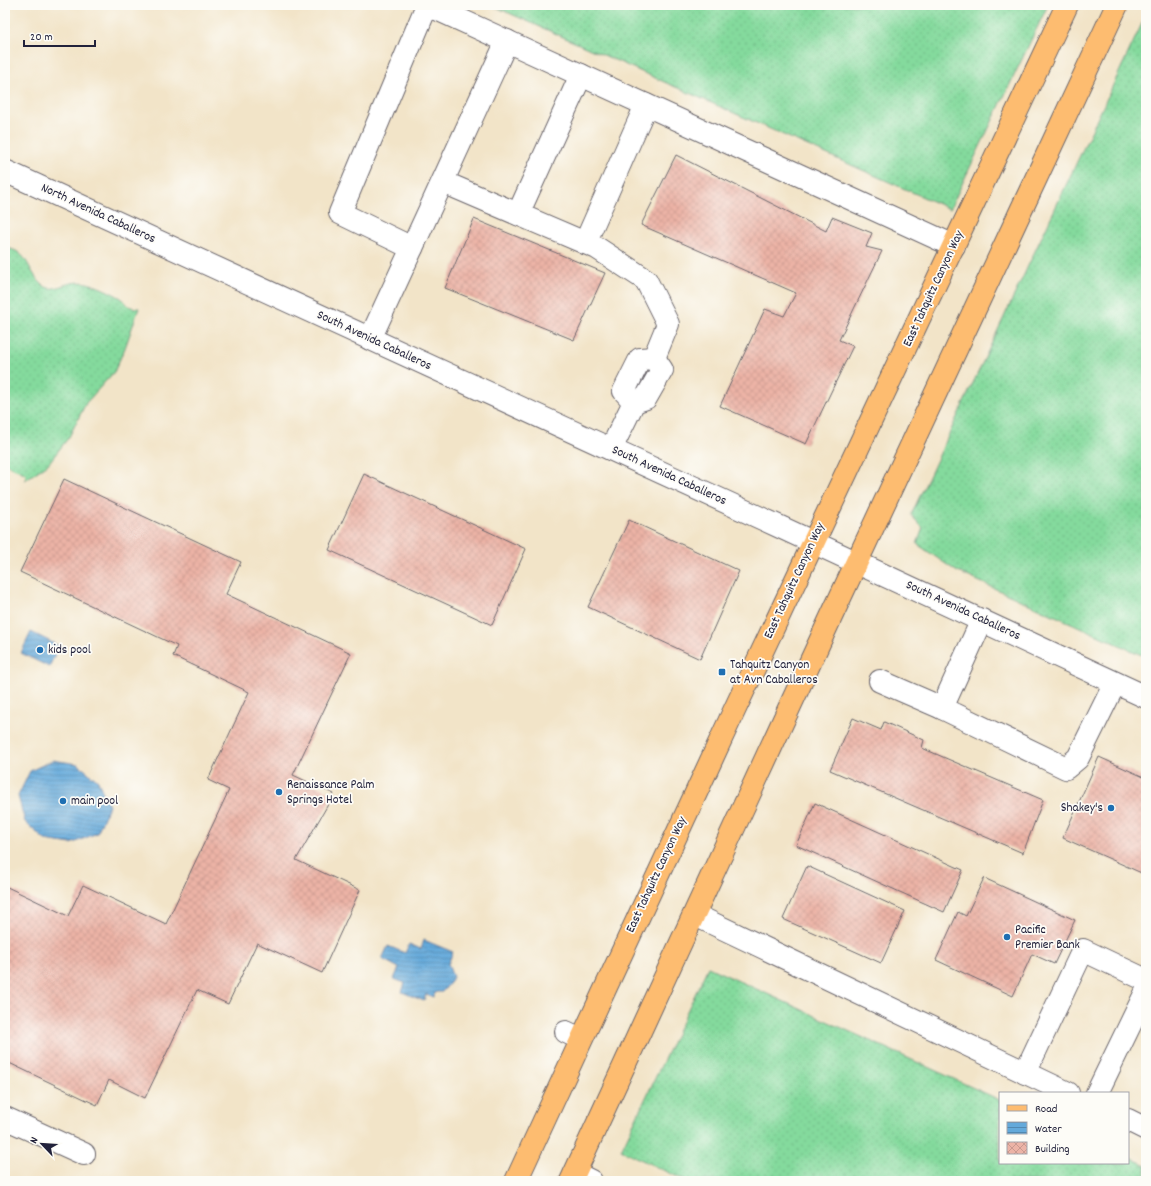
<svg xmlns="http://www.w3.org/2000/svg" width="1151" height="1186" viewBox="0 0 1151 1186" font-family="Dekko,sans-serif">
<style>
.grass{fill:url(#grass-dots);stroke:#537e6c}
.water{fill:url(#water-rules);stroke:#43668a}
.building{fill:url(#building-cross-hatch)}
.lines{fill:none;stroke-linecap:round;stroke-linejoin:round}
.minor-casing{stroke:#6b666c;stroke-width:24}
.major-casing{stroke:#6b666c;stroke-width:24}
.minor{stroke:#fff;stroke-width:22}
.major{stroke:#fdbc70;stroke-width:22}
.poi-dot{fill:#1f6fb2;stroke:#fdfcf7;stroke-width:1.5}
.labels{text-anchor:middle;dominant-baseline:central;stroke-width:3.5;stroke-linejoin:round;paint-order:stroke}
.street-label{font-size:13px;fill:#22223b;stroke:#fdfcf7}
.poi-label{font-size:13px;fill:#22223b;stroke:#fdfcf7;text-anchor:start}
</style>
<defs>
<pattern id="grass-dots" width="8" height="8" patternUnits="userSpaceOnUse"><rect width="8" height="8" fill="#84da9d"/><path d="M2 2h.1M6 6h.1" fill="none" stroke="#72bb88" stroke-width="1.8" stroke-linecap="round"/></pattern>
<pattern id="water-rules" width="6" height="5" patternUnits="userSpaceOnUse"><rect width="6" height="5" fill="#64a9da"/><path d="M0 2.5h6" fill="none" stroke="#5289b2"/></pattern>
<pattern id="building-cross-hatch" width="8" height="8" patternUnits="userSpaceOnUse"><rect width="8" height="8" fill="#ecb3a6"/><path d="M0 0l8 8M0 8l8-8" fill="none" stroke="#ca9a90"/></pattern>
</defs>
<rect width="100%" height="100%" fill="#fdfcf7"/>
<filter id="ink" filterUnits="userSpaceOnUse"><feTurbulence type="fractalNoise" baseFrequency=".025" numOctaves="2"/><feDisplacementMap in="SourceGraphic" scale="8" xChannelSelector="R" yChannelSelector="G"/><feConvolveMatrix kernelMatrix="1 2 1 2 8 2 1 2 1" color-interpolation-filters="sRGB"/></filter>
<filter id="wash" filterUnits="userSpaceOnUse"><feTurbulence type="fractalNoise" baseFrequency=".012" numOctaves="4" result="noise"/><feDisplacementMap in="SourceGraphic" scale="16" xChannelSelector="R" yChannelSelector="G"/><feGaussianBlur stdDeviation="0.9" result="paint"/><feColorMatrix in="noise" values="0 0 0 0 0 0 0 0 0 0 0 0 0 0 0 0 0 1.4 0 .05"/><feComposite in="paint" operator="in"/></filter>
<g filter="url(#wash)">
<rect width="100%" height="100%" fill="#f2e4c8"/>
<g class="grass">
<path d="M491,5H1048L950,209Z"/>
<path d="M1146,15V657L956,571L917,544L923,528L911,515Z"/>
<path d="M5,248C29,250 27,272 43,285C52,293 62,284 72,283C76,282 83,282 87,283C96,285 113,293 121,298C130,305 125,307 139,308L125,348L114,372L86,403L69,437L48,464L25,480L26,474L5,464Z"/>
<path d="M708,967L1000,1100V1163H1128V1157L1146,1165V1181H686L621,1150Z"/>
</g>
<g class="water">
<path d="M31,632L59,646L49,667L21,653Z"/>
<path d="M53,760L78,764L98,781L109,806L97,833L71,844L45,840L25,822L18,796L30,771Z"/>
<path d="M424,940L453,952L448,964L453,977L450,983L442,992H436L433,997L426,994L424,1001L402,992L405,983L394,979L399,968L382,959L388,946L405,953L409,944L421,949Z"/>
</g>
<g id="blocks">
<g class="building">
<path d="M676,155L826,231L832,217L872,233L866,247L882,251L839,340L853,346L806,444L720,406L765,309L784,316L796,293L641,225Z"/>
<path d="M474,219L605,273L574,340L445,288Z"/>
<path d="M364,474L526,549L492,625L329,550Z"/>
<path d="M64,479L241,562L226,594L351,653L293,775L334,794L296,860L360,890L322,973L257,943L228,1004L197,990L145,1098L109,1080L97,1105L5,1061V886L68,916L83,885L166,924L229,790L208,780L249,692L173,656L177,646L20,572Z"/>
<path d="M629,520L739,571L700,659L588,607Z"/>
<path d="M853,718L881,730L884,722L924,740L922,748L1043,800L1023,853L830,770Z"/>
<path d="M1099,757L1146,778V875L1063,838Z"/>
<path d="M815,803L963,870L944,912L796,845Z"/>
<path d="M807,866L905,911L881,963L783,919Z"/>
<path d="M984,878L1075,920L1054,964L1032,954L1013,996L936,960L958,912L966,916Z"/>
</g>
</g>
</g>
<g filter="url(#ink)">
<use href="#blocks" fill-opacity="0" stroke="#6b666c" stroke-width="1"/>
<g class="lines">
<defs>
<g id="minor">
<path d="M428,5L954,246"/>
<path d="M5,171L778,526L1146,697"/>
<path d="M443,182L597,248L646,280L668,324L654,358"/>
<path d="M518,214L581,75"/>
<path d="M585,243L646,105"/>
<path d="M412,248L507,41"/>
<path d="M370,339L412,248L340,213L427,5"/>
<path d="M611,449L634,402L646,398L662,370L654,358L640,359L624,391L634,402"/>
<path d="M982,620L942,708L1066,768L1078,758L1115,683"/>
<path d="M880,681L942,708"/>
<path d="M695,915L1068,1093"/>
<path d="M566,1032L581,1039"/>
<path d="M1025,1073L1083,950L1146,980"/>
<path d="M1097,1093L1146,992"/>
<path d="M5,1118L84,1154"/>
<path d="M1128,1120L1146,1129"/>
<path d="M575,1173L591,1181"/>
</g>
<g id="major">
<path d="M516,1181L734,711L1067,5"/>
<path d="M571,1181L832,615L1117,5"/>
</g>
</defs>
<use href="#minor" class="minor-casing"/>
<use href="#major" class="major-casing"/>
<use href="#minor" class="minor"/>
<use href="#major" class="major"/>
</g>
</g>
<g class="poi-dot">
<circle cx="40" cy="650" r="4"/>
<rect x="718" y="668" width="8" height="8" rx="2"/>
<circle cx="279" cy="792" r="4"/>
<circle cx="63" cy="801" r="4"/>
<circle cx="1111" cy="808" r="4"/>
<circle cx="1007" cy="937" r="4"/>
</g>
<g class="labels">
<g class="street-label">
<text transform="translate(98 214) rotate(25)">North Avenida Caballeros</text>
<text transform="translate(934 289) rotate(-65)">East Tahquitz Canyon Way</text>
<text transform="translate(374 341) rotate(25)">South Avenida Caballeros</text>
<text transform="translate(669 476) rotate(25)">South Avenida Caballeros</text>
<text transform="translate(795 581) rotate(-65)">East Tahquitz Canyon Way</text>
<text transform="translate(963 611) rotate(25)">South Avenida Caballeros</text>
<text transform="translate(657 875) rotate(-65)">East Tahquitz Canyon Way</text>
</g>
<g class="poi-label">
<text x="48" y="650">kids pool</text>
<text x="730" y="665">Tahquitz Canyon<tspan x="730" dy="15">at Avn Caballeros</tspan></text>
<text x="287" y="785">Renaissance Palm<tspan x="287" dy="15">Springs Hotel</tspan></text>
<text x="71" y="801">main pool</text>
<text x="1103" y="808" text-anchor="end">Shakey's</text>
<text x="1015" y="930">Pacific<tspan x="1015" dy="15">Premier Bank</tspan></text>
</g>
</g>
<rect width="1151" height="1186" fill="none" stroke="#fdfcf7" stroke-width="20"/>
<rect x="999" y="1092" width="130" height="72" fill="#fdfcf7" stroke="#a5a5ac"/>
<rect x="1007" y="1105" width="20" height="6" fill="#fdbc70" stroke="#a5a5ac"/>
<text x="1035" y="1112" font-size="12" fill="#22223b">Road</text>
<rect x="1007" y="1122" width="20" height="12" fill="url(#water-rules)" stroke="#a5a5ac"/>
<text x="1035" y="1132" font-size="12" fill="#22223b">Water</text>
<rect x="1007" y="1142" width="20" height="12" fill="url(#building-cross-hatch)" stroke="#a5a5ac"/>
<text x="1035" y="1152" font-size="12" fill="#22223b">Building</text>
<g transform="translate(42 1144) rotate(295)" stroke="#fdfcf7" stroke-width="3" paint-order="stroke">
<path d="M0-3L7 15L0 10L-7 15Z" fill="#22223b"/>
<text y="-6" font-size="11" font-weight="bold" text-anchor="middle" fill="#22223b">N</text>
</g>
<path d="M24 40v6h71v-6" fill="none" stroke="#22223b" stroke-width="2"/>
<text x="30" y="40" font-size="12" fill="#22223b" stroke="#fdfcf7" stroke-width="3" paint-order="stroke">20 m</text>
</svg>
